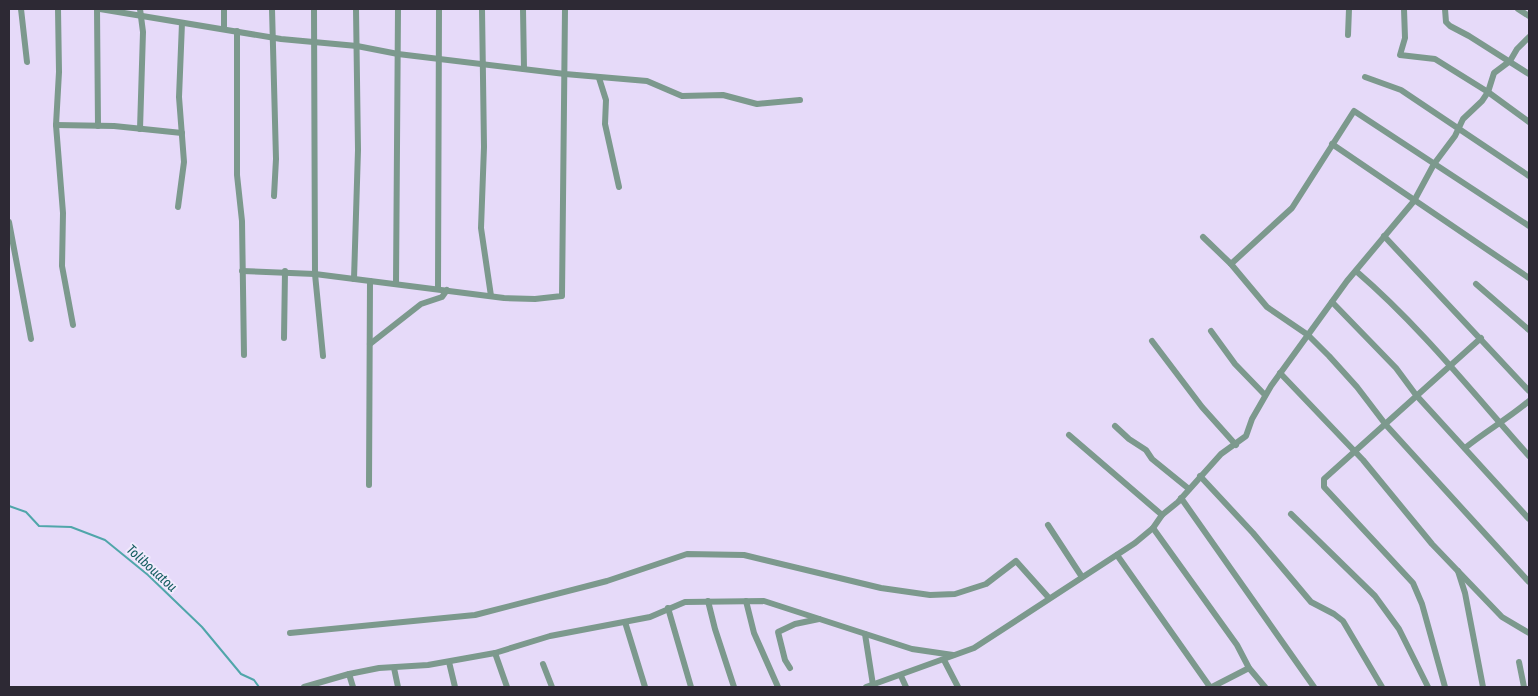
<svg xmlns="http://www.w3.org/2000/svg" width="1538" height="696" viewBox="0 0 1538 696" font-family="'Asap Condensed',sans-serif">
<style>
.lines{fill:none;stroke-linecap:round;stroke-linejoin:round}
.stream{stroke:#50a6aa;stroke-width:2}
.street{stroke:#7c998d;stroke-width:6}
.labels{text-anchor:middle;dominant-baseline:central;stroke-width:4;stroke-linejoin:round;paint-order:stroke}
.water-label{font-size:14px;font-style:italic;fill:#165e61;stroke:#f1eafd}
</style>
<rect width="100%" height="100%" fill="#e6daf9"/>
<g class="lines">
<path class="stream" d="M9,506L26,512L39,526L71,527L105,540L148,575L202,627L241,674L254,680L259,687"/>
<g class="street">
<path d="M21,9L27,62"/>
<path d="M58,9L59,72L56,125L63,213L62,266L73,325"/>
<path d="M97,9L98,126"/>
<path d="M100,9L281,39L357,46L398,54L565,74L647,81L682,96L723,95L757,104L800,100"/>
<path d="M140,9L143,32L140,129"/>
<path d="M272,9L276,159L274,196"/>
<path d="M314,9L315,274L323,356"/>
<path d="M482,9L484,147L481,228L491,296"/>
<path d="M523,9L524,69"/>
<path d="M1404,9L1405,38L1400,55L1435,59L1488,92L1529,122"/>
<path d="M1445,9L1446,22L1450,26L1469,36L1529,74"/>
<path d="M1518,9L1529,16"/>
<path d="M224,29V9"/>
<path d="M237,31V175L242,221L244,355"/>
<path d="M1348,35L1349,9"/>
<path d="M1365,77L1401,90L1529,176"/>
<path d="M599,78L606,100L605,124L619,187"/>
<path d="M56,125L114,126L182,133"/>
<path d="M1332,144L1529,278"/>
<path d="M178,207L184,162L179,97L182,23"/>
<path d="M9,222L31,339"/>
<path d="M1384,236L1529,391"/>
<path d="M1203,237L1231,264L1267,307L1308,335L1329,356L1357,387L1386,425L1529,582"/>
<path d="M1231,264L1292,208L1354,111L1529,226"/>
<path d="M242,271L315,274L504,298L535,299L562,296L565,9"/>
<path d="M1356,271C1420,326 1473,393 1529,456"/>
<path d="M354,279L358,150L356,9"/>
<path d="M396,284L398,9"/>
<path d="M1476,284L1529,330"/>
<path d="M438,289L439,9"/>
<path d="M1332,302L1396,368L1416,395L1529,519"/>
<path d="M1211,331L1235,364L1265,395"/>
<path d="M284,338L285,271"/>
<path d="M1152,341L1202,407L1236,445"/>
<path d="M370,344L421,304L442,297L447,290"/>
<path d="M1280,373L1363,460L1432,544L1502,617L1529,633"/>
<path d="M1115,426L1129,439L1146,450L1152,459L1189,489"/>
<path d="M1069,435L1162,515"/>
<path d="M1465,448C1486,431 1509,418 1529,401"/>
<path d="M1200,476L1253,533L1311,602L1334,614L1343,621L1382,687"/>
<path d="M369,485L370,281"/>
<path d="M1181,498L1314,687"/>
<path d="M1291,514L1375,596L1399,629L1428,687"/>
<path d="M1048,525L1082,577"/>
<path d="M1153,528L1237,645L1249,668L1265,687"/>
<path d="M1117,555L1210,687"/>
<path d="M1458,571L1465,593L1483,687"/>
<path d="M708,601L715,629L734,687"/>
<path d="M746,601L754,633L778,687"/>
<path d="M668,608L691,687"/>
<path d="M625,622L645,687"/>
<path d="M290,633L475,615L607,581L687,554L744,555L881,588L930,595L955,594L986,584L1016,561L1049,598"/>
<path d="M865,634L873,685"/>
<path d="M495,653L507,687"/>
<path d="M944,660L958,687"/>
<path d="M449,662L455,687"/>
<path d="M1519,662L1524,687"/>
<path d="M543,664L552,687"/>
<path d="M394,668L398,687"/>
<path d="M790,668L785,660L778,632L795,624L819,619"/>
<path d="M349,674L353,687"/>
<path d="M901,676L906,687"/>
<path d="M304,687L349,674L379,668L428,665L495,653L550,636L650,617L685,602L764,601L912,649L953,655"/>
<path d="M866,687L974,648L1135,543L1153,528L1162,515L1178,502L1221,454L1246,436L1252,419L1271,386L1347,281L1414,201L1434,164L1455,136L1463,119L1482,101L1488,92L1494,73L1510,61L1517,49L1529,37"/>
<path d="M1212,687L1249,668"/>
<path d="M1445,687L1422,604L1413,583L1324,487V479L1481,338"/>
</g>
</g>
<g class="labels">
<g class="water-label">
<text transform="translate(152 568) rotate(42)">Tolibouatou</text>
</g>
</g>
<rect width="1538" height="696" fill="none" stroke="#2d2934" stroke-width="20"/>
</svg>
